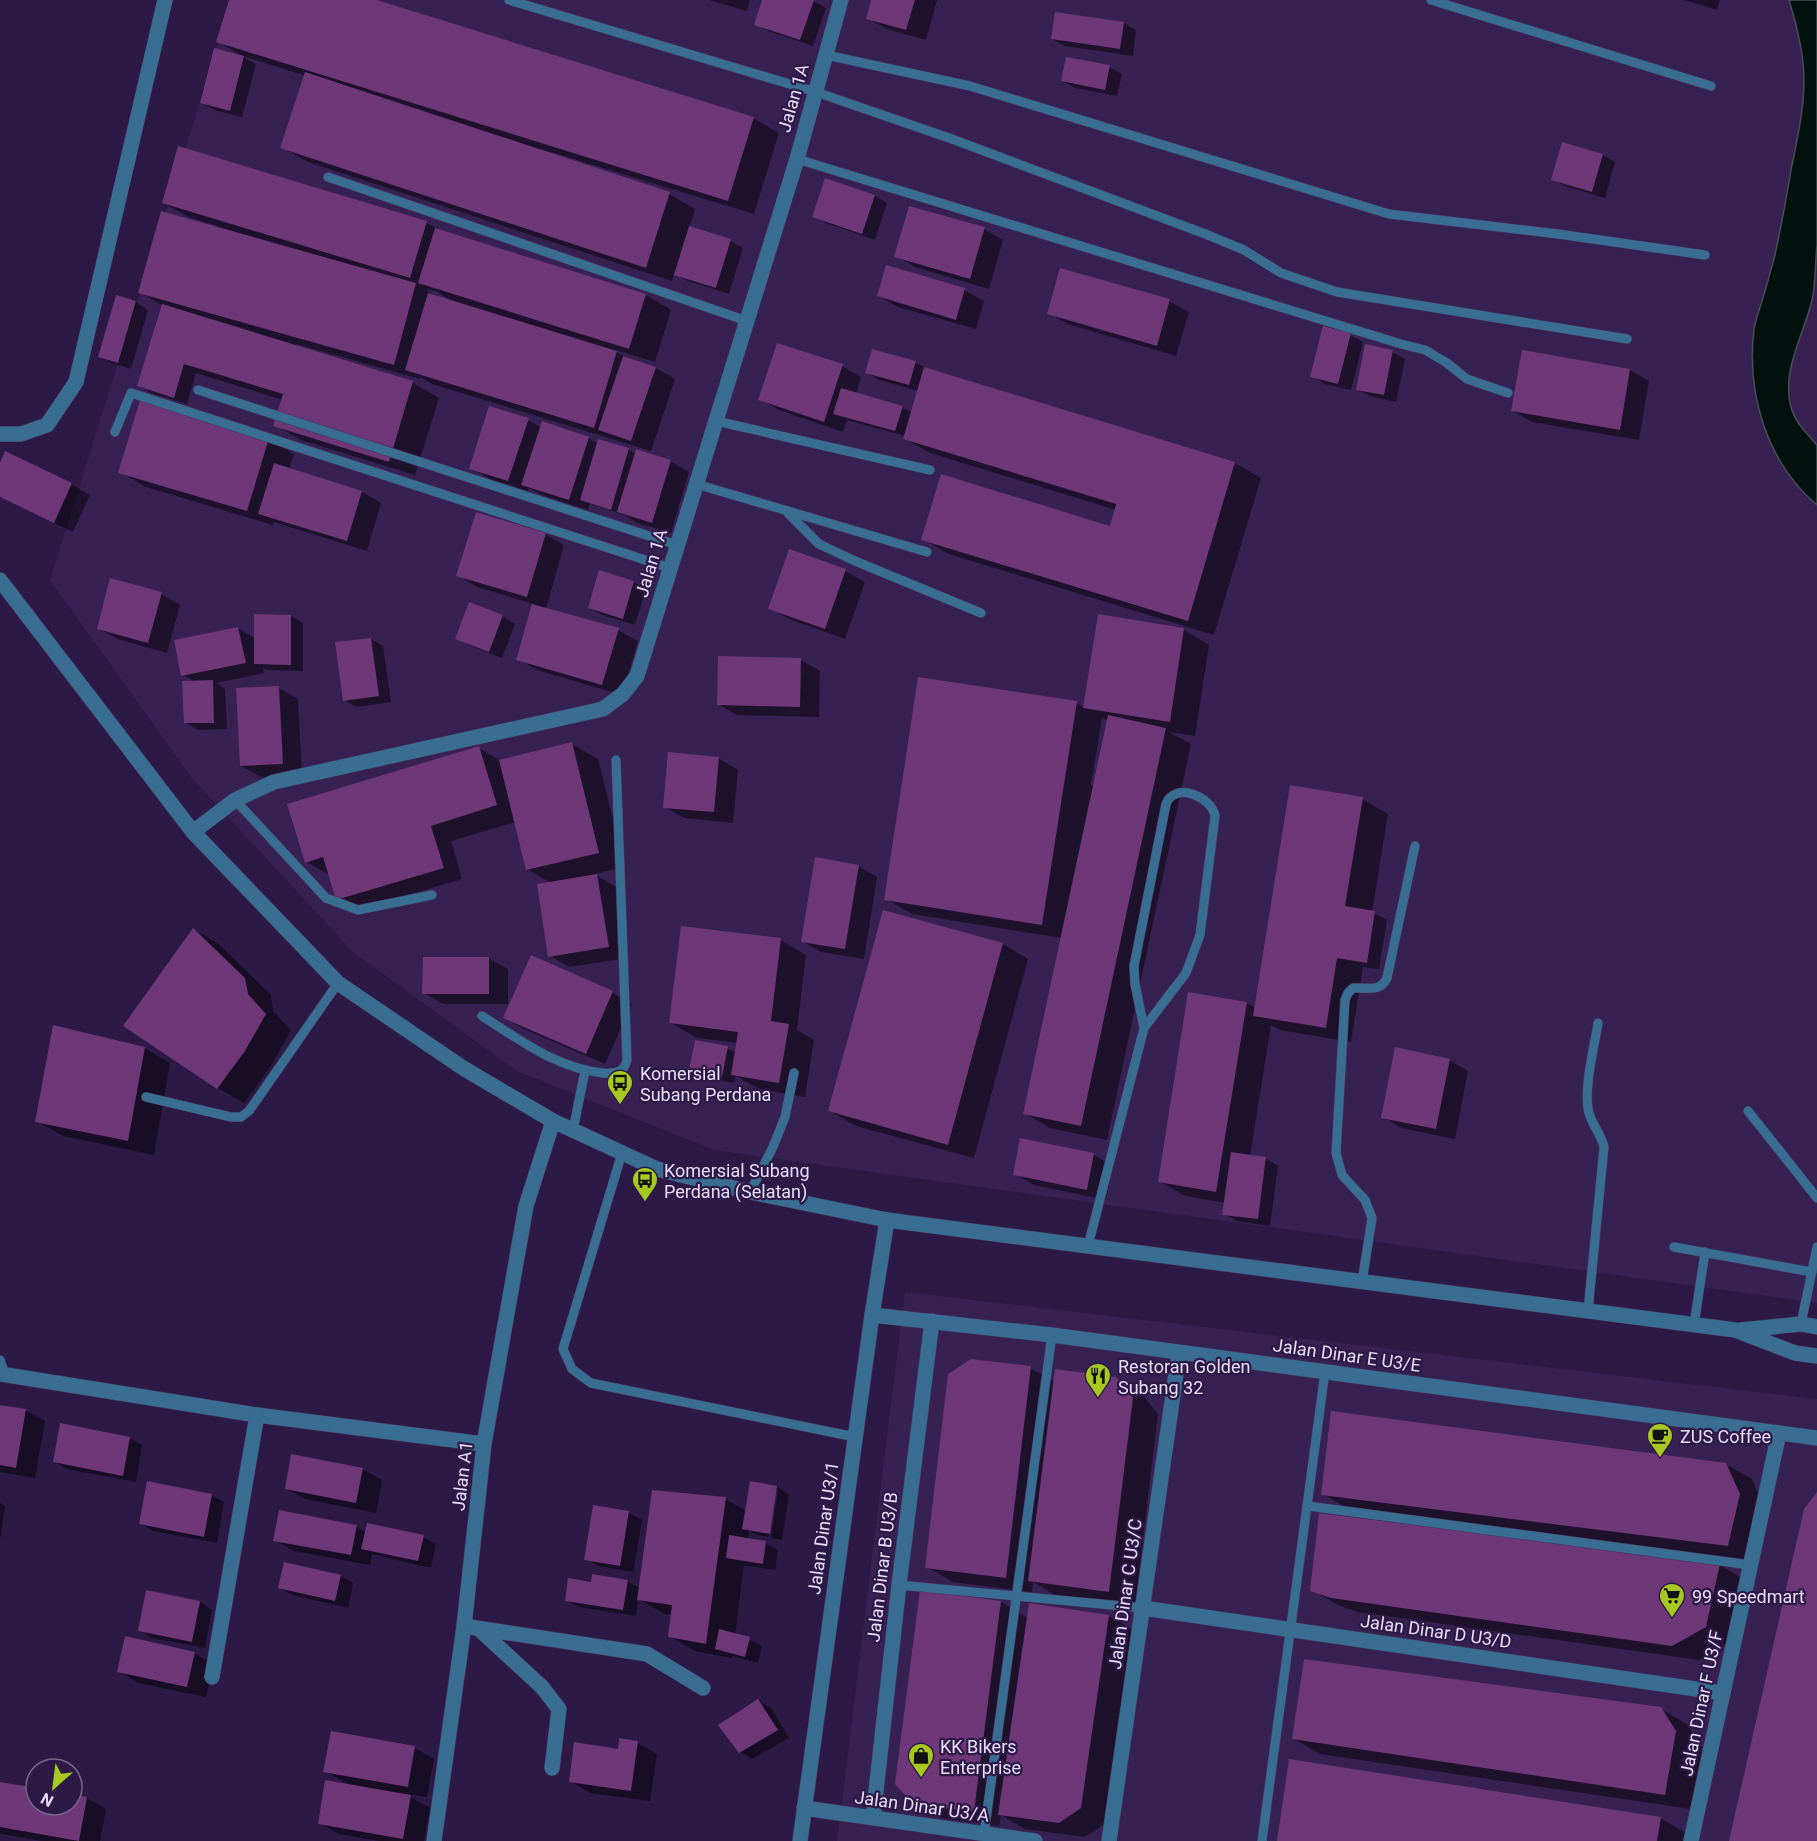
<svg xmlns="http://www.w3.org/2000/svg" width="1817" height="1841" viewBox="0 0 1817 1841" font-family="Roboto,sans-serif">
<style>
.built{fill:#372152}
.water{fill:#02110e;stroke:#474e54;stroke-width:1.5}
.shadow{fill:#0007;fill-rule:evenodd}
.building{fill:#6e3777}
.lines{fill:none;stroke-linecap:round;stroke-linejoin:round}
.service-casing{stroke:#46345e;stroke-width:10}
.minor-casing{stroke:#46345e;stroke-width:16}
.tertiary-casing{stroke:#46345e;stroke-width:16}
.service{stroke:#396d91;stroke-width:9}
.minor{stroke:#396d91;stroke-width:15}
.tertiary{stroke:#396d91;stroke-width:15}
.labels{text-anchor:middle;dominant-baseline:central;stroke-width:4.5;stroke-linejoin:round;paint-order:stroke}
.street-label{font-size:18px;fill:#e7ddf9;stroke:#2c1945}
.poi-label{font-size:18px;fill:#e7ddf9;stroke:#2c1945;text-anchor:start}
</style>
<rect width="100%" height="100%" fill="#2c1945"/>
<g class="built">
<path d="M232,0H1817V1303L714,1150L517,1071L353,952L191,777L50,580Z"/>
<path d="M905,1292L1817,1399V1841H837Z"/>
</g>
<path class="water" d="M1789,0H1817V245C1815,264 1816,282 1812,300C1804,334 1781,371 1791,407C1795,422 1807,434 1817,445V505C1767,463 1746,393 1754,329C1756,318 1760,308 1763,298C1767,285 1770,272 1774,259C1781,229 1786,200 1791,170C1797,140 1804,110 1804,80C1804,53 1797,26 1789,0Z"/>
<g class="shadow">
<path d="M230,0H372L753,118L779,133L754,214L541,149L540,151L669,194L695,209L689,228L730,241L743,248L729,294L688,281L674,273L672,281L308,162L282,147L306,76L246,57L245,58L256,64L242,117L214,110L202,103L243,56L218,42Z"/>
<path d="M709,0H750L747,11Z"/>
<path d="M764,0H811L826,8L813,46L768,31L756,24Z"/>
<path d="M873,0H937L926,40L887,29L867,18Z"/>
<path d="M1684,0H1720L1717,10Z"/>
<path d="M1124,23L1136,30L1133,56L1065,46L1052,39Z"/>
<path d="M1109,67L1122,74L1117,96L1075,88L1062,81Z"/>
<path d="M1563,144L1603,155L1615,162L1605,198L1565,186L1553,179Z"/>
<path d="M179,148L427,223L442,231L646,295L671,310L655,362L616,350V352L629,359L656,368L675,379L651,451L432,384L420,377V379L296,344L295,347L413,383L439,398L415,475L301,440L275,425L283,400L196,373L187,404L151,393L139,386L163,306L140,292L217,229V226L189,217L163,203ZM425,289L436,291L452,301L438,298Z"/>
<path d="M875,196L887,203L875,240L826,223L814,216Z"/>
<path d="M984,229L1003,240L989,289L915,267L896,256Z"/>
<path d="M964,290L984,301L976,329L898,307L879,296Z"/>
<path d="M117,297L136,302L148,310L131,369L112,363L100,356Z"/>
<path d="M1169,301L1189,312L1176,356L1068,324L1049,313Z"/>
<path d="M1350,335L1363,342L1351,390L1325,384L1312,376Z"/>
<path d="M1392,352L1405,359L1396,402L1370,396L1358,389Z"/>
<path d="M915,362L929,370L1235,463L1261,478L1214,635L949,554L923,539L1111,528L1116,510L930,453L904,438L905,436L847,420L843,432L779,410L760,399L842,366L861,377L856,394L902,407L912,413L919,391L879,380L867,372Z"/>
<path d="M1630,370L1649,381L1639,440L1532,422L1513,411Z"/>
<path d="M528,420L542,428L543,423L589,438L598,444L628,449L636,454L670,461L689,472L671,533L638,523L624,515L590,504L588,510L542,495L529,488L528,491L490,479L471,468Z"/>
<path d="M268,439L294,454L289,470L362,492L381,503L367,551L274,522L273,525L146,487L120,472Z"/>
<path d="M0,466L71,484L90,495L73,532L0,497Z"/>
<path d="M545,534L564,545L546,609L618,630L638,641L622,695L537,670L518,659L534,604L477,587L458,575Z"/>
<path d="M845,571L865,582L845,639L789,619L770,608Z"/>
<path d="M633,582L646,589L635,625L602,615L590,608Z"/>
<path d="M161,594L180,605L167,653L118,639L98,628Z"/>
<path d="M470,604L503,616L515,624L502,658L469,645L457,638Z"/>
<path d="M291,616L303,623V671L268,670L263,668L264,673L216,683L225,689L227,729L198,730L185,722L195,682L183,675L238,628L256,639Z"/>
<path d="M1184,630L1209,645L1195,736L1169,732L1191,744L1107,1140L1050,1128L1024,1113L1062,938L912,914L886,899L1076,703L1085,708ZM1102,717L1108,721L1094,786L1091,785Z"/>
<path d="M371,639L383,646L391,702L357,707L344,700Z"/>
<path d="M801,660L820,671L819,717L737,715L718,704Z"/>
<path d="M279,688L298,699L302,775L261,777L241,766Z"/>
<path d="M572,744L598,759L625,867L594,874L616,887L628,958L569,967L550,956L551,883L527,869L516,822L451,841L462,879L357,910L338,899L330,875L306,862L479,748L501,761Z"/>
<path d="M718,758L738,770L733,823L684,818L665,807Z"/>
<path d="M1362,799L1388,814L1372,912L1387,920L1379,969L1363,967L1351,1042L1280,1030L1271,1025L1250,1156L1265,1158L1278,1166L1270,1226L1237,1221L1224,1214L1226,1203L1185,1196L1159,1181L1246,1003L1256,1008Z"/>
<path d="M858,866L877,877L864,959L821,952L802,941Z"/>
<path d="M194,930L219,944L271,995L273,1011L291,1030L271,1066L244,1103L218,1088L125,1025Z"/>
<path d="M780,940L806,955L797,1030L814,1040L805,1097L759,1089L736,1076L734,1083L703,1077L690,1070L727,1048L736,1053L738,1043L697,1038L671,1023Z"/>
<path d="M1003,944L1028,959L974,1158L856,1126L830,1111Z"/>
<path d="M532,957L613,993L632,1004L605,1064L524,1029L505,1018Z"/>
<path d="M488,958L508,969V1004H443L424,993Z"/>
<path d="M144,1048L170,1063L154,1155L63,1136L37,1121Z"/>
<path d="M1449,1060L1468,1071L1455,1139L1402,1128L1383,1117Z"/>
<path d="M1094,1155L1113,1166L1106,1200L1034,1185L1015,1174Z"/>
<path d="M1030,1368L1055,1382L1115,1378L1142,1394L1158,1414L1135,1605L1055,1595L1033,1582L1032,1592L953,1582L927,1567Z"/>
<path d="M0,1406L25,1410L45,1421L35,1478L0,1472Z"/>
<path d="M130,1438L142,1445L136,1482L67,1469L55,1462Z"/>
<path d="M1725,1464L1752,1479L1765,1509L1754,1560L1349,1509L1323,1494Z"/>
<path d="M363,1469L382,1480L376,1513L305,1499L286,1488Z"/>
<path d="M751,1483L777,1487L789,1494L782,1540L771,1538L778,1490H775L768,1537L757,1535L749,1531L748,1540L765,1543L778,1550L775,1570L744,1565L735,1635L749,1639L762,1646L758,1663L732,1656V1658L695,1651L670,1636L673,1615L665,1614L638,1599L636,1616L579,1607L566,1600L592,1583L627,1581L640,1588L725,1499L747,1511Z"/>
<path d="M212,1495L224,1502L217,1543L153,1531L140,1523Z"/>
<path d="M0,1503L5,1506L0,1540Z"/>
<path d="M594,1507L629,1513L642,1520L633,1572L599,1566L586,1559Z"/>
<path d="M356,1526L365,1532L423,1537L436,1544L431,1568L372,1554L370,1565L294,1551L275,1540Z"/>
<path d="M285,1564L341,1576L353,1583L348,1608L293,1595L280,1588Z"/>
<path d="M1720,1565L1745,1580L1731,1641L1699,1660L1358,1612L1338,1605L1312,1590Z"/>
<path d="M147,1592L200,1602L212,1610L205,1648L152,1638L140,1630Z"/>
<path d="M922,1592L1001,1602L1028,1618L1109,1616L1135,1631L1106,1823L1085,1837L1025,1829L1001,1815L999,1826L940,1818L914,1803Z"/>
<path d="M194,1653L214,1664L206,1697L138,1683L119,1671Z"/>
<path d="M758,1701L771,1708L789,1738L752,1759L740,1752Z"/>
<path d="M1661,1709L1687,1724L1702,1747L1691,1809L1320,1754L1294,1739Z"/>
<path d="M332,1733L415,1748L434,1759L427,1797L405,1794L430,1808L424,1841H379L339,1834L319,1823L350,1785L325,1771Z"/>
<path d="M638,1743L657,1754L650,1801L590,1793L570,1781L619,1750Z"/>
<path d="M0,1783L36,1790V1805H72V1796L87,1798L106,1809L100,1841H42L2,1834L0,1833Z"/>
<path d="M1660,1818L1686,1833L1685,1841H1278Z"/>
</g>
<g class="building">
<path d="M229,0H377L754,117L728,201L216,42Z"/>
<path d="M762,0H814L800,40L754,25Z"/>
<path d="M871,0H915L906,30L866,19Z"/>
<path d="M1055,12L1124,22L1120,49L1051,39Z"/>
<path d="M214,48L244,56L230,111L200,103Z"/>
<path d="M1066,57L1110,65L1105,90L1061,81Z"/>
<path d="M305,72L670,192L646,268L280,148Z"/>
<path d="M1562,142L1603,154L1592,192L1551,180Z"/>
<path d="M178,146L427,221L410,278L162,203Z"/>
<path d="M825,178L875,195L862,234L812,217Z"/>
<path d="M909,206L985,227L970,279L894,257Z"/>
<path d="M161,211L416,283L394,365L138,293Z"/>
<path d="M689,226L731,239L716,288L674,275Z"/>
<path d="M435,228L646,294L629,349L418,283Z"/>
<path d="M886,265L965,288L956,320L877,296Z"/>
<path d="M1060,268L1170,299L1157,346L1047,314Z"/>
<path d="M428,293L617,351L594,428L405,370Z"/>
<path d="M116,295L136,301L118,363L98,357Z"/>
<path d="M162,304L413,381L389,462L273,426L283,394L184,364L174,398L137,386Z"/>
<path d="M1323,326L1351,333L1338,384L1310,377Z"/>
<path d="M777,343L843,364L824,422L758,400Z"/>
<path d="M1365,344L1393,350L1384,395L1356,390Z"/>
<path d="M872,349L916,361L909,385L865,373Z"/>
<path d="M1522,350L1630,369L1620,430L1511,411Z"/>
<path d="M623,356L656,367L631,441L598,430Z"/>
<path d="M924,367L1235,462L1188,621L921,540L941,474L1110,526L1116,504L903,439Z"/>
<path d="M841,388L903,406L895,431L833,414Z"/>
<path d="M140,400L269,438L247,511L118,473Z"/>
<path d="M489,406L529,418L508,481L469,469Z"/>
<path d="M542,421L589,437L569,500L521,485Z"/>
<path d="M598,439L629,448L611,510L580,500Z"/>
<path d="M636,449L671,460L652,523L617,512Z"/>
<path d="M5,451L72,483L54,523L0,497V463Z"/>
<path d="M274,463L362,491L347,541L258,514Z"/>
<path d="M476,512L546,533L527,597L456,576Z"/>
<path d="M789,549L846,569L825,629L768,609Z"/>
<path d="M599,570L634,581L623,619L588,608Z"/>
<path d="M110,578L162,592L148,643L97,629Z"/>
<path d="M469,602L503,615L489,652L455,639Z"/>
<path d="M532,604L619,628L602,685L516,660Z"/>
<path d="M254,614L291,615V665L254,664Z"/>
<path d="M1098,614L1184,628L1170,722L1083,708Z"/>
<path d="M238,627L246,663L181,676L174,640Z"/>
<path d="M371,638L379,696L343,701L335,642Z"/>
<path d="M718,656L801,658L800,707L717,705Z"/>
<path d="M918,677L1077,701L1042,925L884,900Z"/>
<path d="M213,680L214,723H184L182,681Z"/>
<path d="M279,686L283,764L240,766L236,688Z"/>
<path d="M1108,715L1166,728L1081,1126L1023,1114Z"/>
<path d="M572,742L599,853L526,870L499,760Z"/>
<path d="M479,746L497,805L431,826L444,868L336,900L323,857L305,863L287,804Z"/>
<path d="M668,752L719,757L714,812L663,808Z"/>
<path d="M1290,785L1363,797L1345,906L1375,911L1367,963L1337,958L1326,1028L1253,1016Z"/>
<path d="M815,857L859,865L845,949L801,942Z"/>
<path d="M597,874L609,947L548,957L537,884Z"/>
<path d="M883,910L1003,943L948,1145L828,1111Z"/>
<path d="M681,926L781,938L771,1021L789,1024L779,1083L731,1075L738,1032L669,1023Z"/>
<path d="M193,928L245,978L248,994L266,1014L245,1051L217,1089L123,1026Z"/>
<path d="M531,955L613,991L586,1054L503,1018Z"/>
<path d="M423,957H489V994H422Z"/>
<path d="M1188,992L1247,1002L1216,1192L1158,1182Z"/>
<path d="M53,1025L145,1047L128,1141L35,1122Z"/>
<path d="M695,1040L728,1046L722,1077L689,1070Z"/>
<path d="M1395,1047L1450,1059L1436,1129L1381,1118Z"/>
<path d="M1020,1138L1094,1153L1087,1190L1013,1175Z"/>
<path d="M1231,1152L1266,1157L1258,1219L1222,1215Z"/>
<path d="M971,1359L1031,1366L1006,1578L925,1568L948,1374Z"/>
<path d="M1055,1369L1116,1377L1133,1398L1109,1592L1028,1581Z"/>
<path d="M0,1405L26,1409L16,1468L0,1465Z"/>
<path d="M1331,1411L1726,1463L1740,1494L1728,1546L1321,1495Z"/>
<path d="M60,1423L130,1437L123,1476L53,1462Z"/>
<path d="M291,1454L363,1468L356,1503L285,1489Z"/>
<path d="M147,1481L212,1494L204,1537L139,1524Z"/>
<path d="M750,1481L777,1486L770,1534L742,1529Z"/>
<path d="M652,1490L726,1497L706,1644L668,1637L672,1605L637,1600Z"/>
<path d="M1817,1492V1841H1729L1804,1509Z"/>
<path d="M593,1505L629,1511L620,1566L584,1560Z"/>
<path d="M279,1510L357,1525L351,1555L273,1541Z"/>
<path d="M1319,1513L1720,1564L1706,1627L1672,1646L1331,1598L1310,1591Z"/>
<path d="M367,1523L424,1535L418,1561L361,1549Z"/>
<path d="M729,1535L766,1541L763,1564L726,1558Z"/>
<path d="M284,1562L341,1575L335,1601L278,1588Z"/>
<path d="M592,1574L628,1580L623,1610L565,1601L568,1578L591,1582Z"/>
<path d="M146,1590L200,1601L192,1642L138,1631Z"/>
<path d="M920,1590L1001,1601L974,1812L913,1804L895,1784Z"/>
<path d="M1029,1603L1109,1615L1081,1808L1059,1823L998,1815Z"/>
<path d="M719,1629L750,1637L745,1657L715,1649Z"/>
<path d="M125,1636L195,1652L187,1687L117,1672Z"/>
<path d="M1304,1659L1661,1707L1676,1731L1665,1795L1292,1739Z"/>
<path d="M758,1699L778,1730L739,1753L718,1725Z"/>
<path d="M331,1731L415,1746L408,1787L323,1772Z"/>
<path d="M619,1738L638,1741L631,1791L569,1782L574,1742L618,1749Z"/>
<path d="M1289,1759L1661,1817L1657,1841H1277Z"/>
<path d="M325,1780L411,1795L403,1839L318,1824Z"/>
<path d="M0,1782L36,1788V1805H72V1794L87,1797L79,1841L0,1827Z"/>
</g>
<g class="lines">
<defs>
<g id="service">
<path d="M509,0L816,92L952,139L1208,235L1244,250L1281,273L1337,292L1627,339"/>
<path d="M1431,0L1711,86"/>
<path d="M826,55L970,86L1389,214L1558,234L1705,255"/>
<path d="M797,159L1401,344L1425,350L1447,363L1467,379L1508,393"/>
<path d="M328,177L747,321"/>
<path d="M198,390L677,545"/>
<path d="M716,421L930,470"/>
<path d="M115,432L131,393L670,568"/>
<path d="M696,484L927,552"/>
<path d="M788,513L819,544L855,561L981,613"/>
<path d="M235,800L326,898L358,910L432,895"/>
<path d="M482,1016C520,1040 556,1068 603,1073C615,1074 624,1073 627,1060L616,760"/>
<path d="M146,1097L231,1117H241L249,1111L338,983"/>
<path d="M1748,1111L1817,1198"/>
<path d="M573,1130L585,1071"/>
<path d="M622,1153L563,1349L572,1369L591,1383L855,1437"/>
<path d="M750,1192L773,1147L785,1117L794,1073"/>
<path d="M1088,1246L1144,1028L1135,984L1134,966L1166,804C1175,781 1212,797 1215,816L1200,935L1186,973L1144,1028"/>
<path d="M1674,1247L1812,1272"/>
<path d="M1362,1282L1372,1218L1365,1200L1342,1175L1336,1153L1345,1000L1348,993L1353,988C1367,987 1380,993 1387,978L1415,846"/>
<path d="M1588,1311L1604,1147C1601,1134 1592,1125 1589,1113C1583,1090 1594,1048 1598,1023"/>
<path d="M1801,1324L1817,1247"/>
<path d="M1694,1325L1705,1252"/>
<path d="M0,1360L5,1375"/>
<path d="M1308,1506L1750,1565"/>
<path d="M899,1585L1143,1608"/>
<path d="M984,1834L1052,1335"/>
<path d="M1262,1841L1325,1372"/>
</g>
<g id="minor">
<path d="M0,434H21L47,425L76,382L165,0"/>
<path d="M193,832L235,800L274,782L603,709L623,694L637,676L797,159L841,0"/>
<path d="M872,1315L1052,1335L1817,1438"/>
<path d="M0,1374L257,1415L484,1444"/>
<path d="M1143,1608L1723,1693"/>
<path d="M464,1626L647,1654L703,1688"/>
<path d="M479,1629L542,1687L559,1709L552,1768"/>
<path d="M212,1677L257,1415"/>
<path d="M804,1808L1035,1841"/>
<path d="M873,1818L899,1585L932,1321"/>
<path d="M434,1841L464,1626L484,1444L526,1206L553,1121"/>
<path d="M1109,1841L1179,1353"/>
<path d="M1691,1841L1779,1433"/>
</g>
<g id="tertiary">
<path d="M0,580L193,832L338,983L463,1068L553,1121L657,1169L750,1192L887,1220L1735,1330L1795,1353L1817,1356"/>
<path d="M1741,1330L1801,1324L1817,1327"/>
<path d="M800,1841L872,1315L887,1220"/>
</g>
</defs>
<use href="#service" class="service-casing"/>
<use href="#minor" class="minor-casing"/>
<use href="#tertiary" class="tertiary-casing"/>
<use href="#service" class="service"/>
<use href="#minor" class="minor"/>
<use href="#tertiary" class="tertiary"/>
</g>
<defs>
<symbol id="bus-pin" viewBox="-11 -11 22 30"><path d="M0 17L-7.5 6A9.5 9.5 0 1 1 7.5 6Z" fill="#a6c821" stroke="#2c1945"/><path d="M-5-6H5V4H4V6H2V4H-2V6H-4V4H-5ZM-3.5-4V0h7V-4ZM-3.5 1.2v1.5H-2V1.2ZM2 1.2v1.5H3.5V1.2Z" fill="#111"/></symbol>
<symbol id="restaurant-pin" viewBox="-11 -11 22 30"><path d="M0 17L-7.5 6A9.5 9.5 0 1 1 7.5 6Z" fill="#a6c821" stroke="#2c1945"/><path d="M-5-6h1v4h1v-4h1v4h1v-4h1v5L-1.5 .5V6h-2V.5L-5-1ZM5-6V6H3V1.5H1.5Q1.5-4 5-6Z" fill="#111"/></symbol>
<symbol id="cafe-pin" viewBox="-11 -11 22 30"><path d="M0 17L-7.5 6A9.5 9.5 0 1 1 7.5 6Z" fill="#a6c821" stroke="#2c1945"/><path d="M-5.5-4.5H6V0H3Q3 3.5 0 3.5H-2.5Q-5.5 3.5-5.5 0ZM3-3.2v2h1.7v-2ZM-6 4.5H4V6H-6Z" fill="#111"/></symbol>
<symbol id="supermarket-pin" viewBox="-11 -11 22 30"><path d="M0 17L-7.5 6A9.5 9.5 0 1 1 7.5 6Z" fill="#a6c821" stroke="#2c1945"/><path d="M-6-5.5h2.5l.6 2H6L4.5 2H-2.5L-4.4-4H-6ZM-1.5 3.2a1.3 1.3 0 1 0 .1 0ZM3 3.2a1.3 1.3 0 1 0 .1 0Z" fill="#111"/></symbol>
<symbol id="shop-pin" viewBox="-11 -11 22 30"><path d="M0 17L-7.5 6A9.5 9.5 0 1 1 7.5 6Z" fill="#a6c821" stroke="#2c1945"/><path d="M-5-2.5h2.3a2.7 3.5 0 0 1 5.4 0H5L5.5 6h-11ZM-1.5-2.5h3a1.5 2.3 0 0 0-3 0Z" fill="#111"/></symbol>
</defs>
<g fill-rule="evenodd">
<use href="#bus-pin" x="605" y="1068" width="30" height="40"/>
<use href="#bus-pin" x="630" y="1165" width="30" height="40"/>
<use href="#restaurant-pin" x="1083" y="1361" width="30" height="40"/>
<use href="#cafe-pin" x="1645" y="1421" width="30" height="40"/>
<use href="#supermarket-pin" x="1657" y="1581" width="30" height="40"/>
<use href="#shop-pin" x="906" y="1741" width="30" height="40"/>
</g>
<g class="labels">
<g class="street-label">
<text transform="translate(793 98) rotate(-74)">Jalan 1A</text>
<text transform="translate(651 563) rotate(-73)">Jalan 1A</text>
<text transform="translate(1347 1355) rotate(8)">Jalan Dinar E U3/E</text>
<text transform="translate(462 1476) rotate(-83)">Jalan A1</text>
<text transform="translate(823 1528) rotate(-82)">Jalan Dinar U3/1</text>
<text transform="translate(882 1567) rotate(-83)">Jalan Dinar B U3/B</text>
<text transform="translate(1125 1594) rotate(-82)">Jalan Dinar C U3/C</text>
<text transform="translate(1436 1631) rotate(8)">Jalan Dinar D U3/D</text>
<text transform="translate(1701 1703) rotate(-78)">Jalan Dinar F U3/F</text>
<text transform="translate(922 1806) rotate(8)">Jalan Dinar U3/A</text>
</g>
<g class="poi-label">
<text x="640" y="1073">Komersial<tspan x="640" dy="21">Subang Perdana</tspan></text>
<text x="664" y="1170">Komersial Subang<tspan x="664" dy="21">Perdana (Selatan)</tspan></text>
<text x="1118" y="1366">Restoran Golden<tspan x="1118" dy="21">Subang 32</tspan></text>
<text x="1680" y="1436">ZUS Coffee</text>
<text x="1692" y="1596">99 Speedmart</text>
<text x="940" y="1746">KK Bikers<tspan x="940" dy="21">Enterprise</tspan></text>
</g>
</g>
<g transform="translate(54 1787) rotate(208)"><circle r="28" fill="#2c1945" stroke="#77678d" stroke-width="1.5"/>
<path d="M0-4.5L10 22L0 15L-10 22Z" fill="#a6c821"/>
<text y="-9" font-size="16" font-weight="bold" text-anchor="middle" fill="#e7ddf9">N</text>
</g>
</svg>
